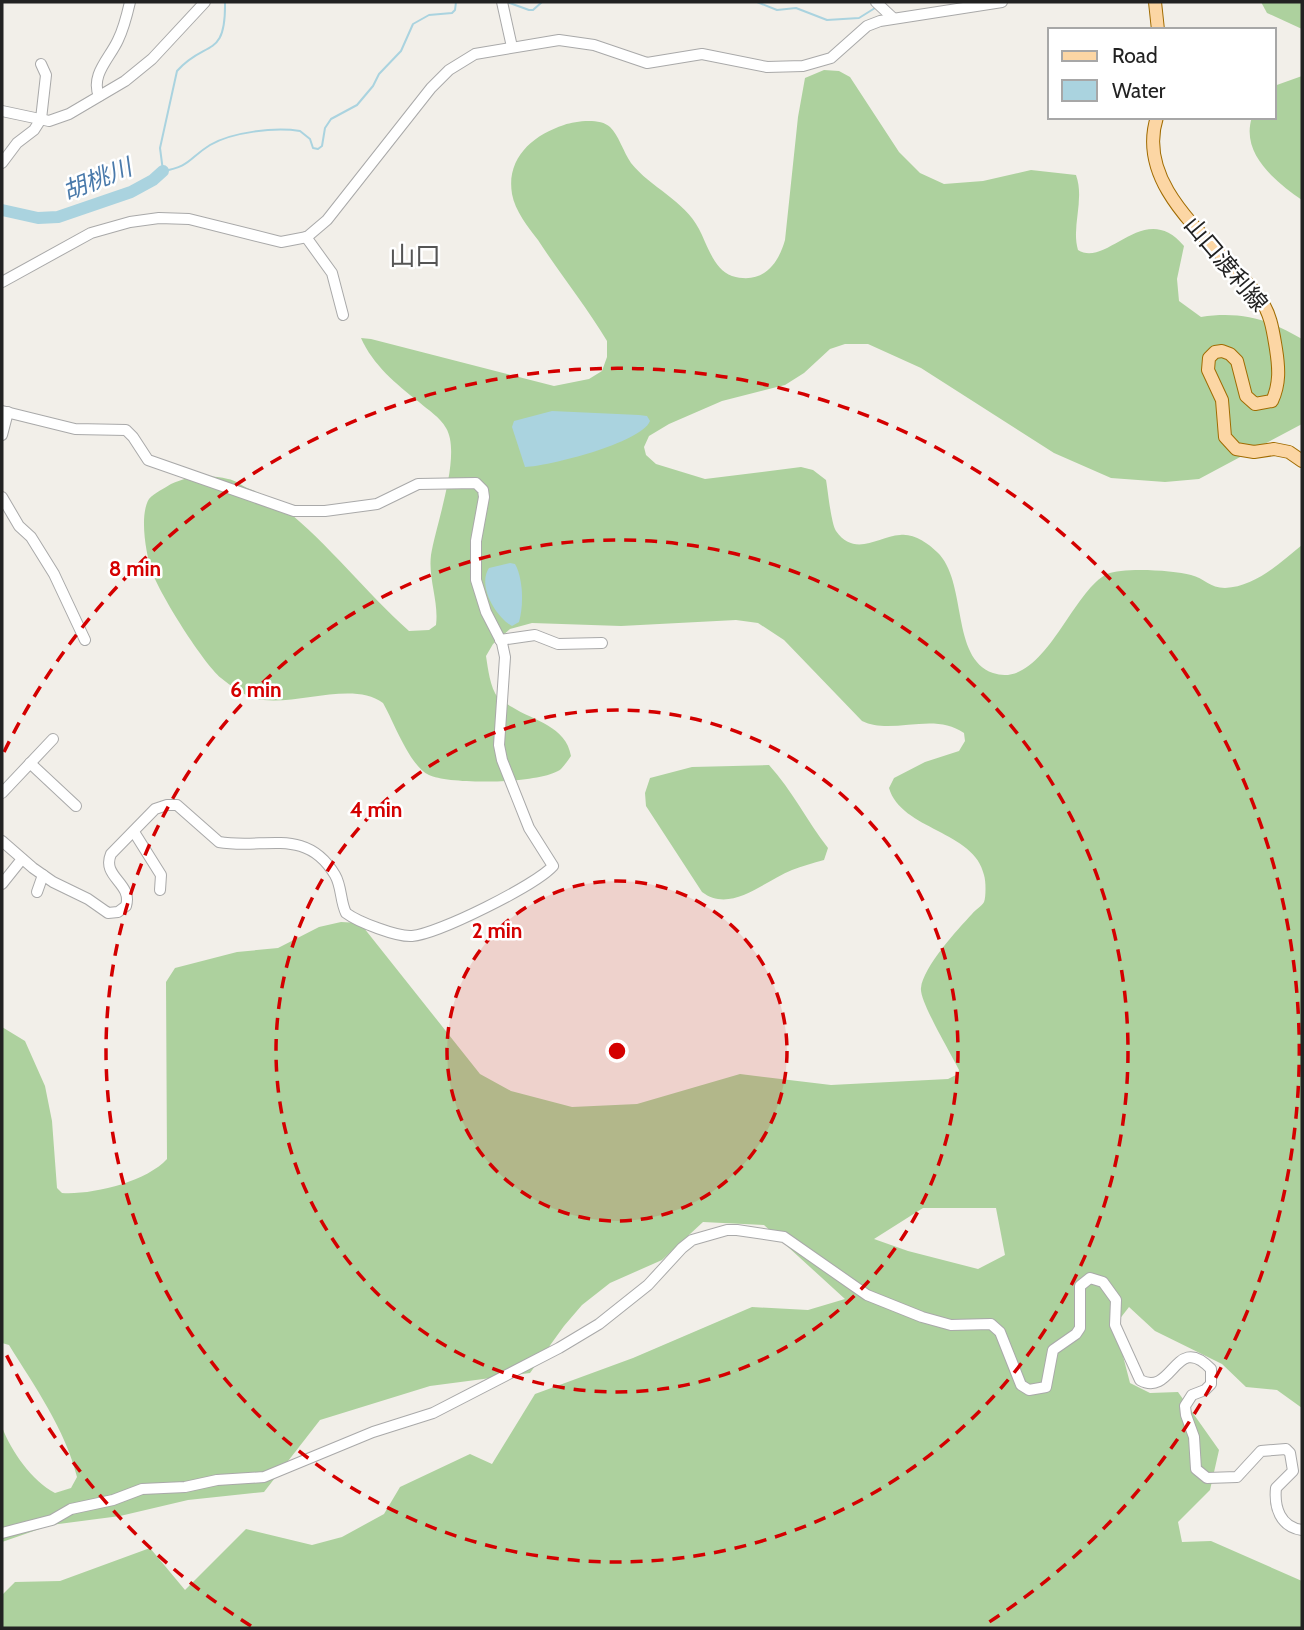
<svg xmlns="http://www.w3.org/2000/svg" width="1304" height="1630" viewBox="0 0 1304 1630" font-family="Cabin,'Noto Sans JP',sans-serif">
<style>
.forest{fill:#add19e;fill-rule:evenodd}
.water{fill:#aad3df}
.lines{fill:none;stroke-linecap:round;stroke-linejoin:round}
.stream{stroke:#aad3df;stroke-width:2}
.river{stroke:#aad3df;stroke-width:12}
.minor-casing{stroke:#a9a9a9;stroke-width:12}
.major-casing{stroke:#a06b00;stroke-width:14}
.minor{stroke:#fff;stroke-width:10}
.major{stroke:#fcd6a4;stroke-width:12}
.ring{fill:none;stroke:#d40000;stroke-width:3.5;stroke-dasharray:12 9}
.labels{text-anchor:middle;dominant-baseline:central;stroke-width:5;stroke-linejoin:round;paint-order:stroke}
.street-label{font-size:23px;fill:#222;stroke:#fff}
.water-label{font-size:24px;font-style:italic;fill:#4a7aab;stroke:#fff}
.quarter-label{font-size:26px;fill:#555;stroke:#fff}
.centre{fill:#d40000;stroke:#fff;stroke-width:3.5}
.ring-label{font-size:21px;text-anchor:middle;font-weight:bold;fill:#d40000;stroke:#fff;stroke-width:5;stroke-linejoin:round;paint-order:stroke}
</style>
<rect width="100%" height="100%" fill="#f2efe9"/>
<g class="forest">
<path d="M1261,2H1302V29L1267,13Z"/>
<path d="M824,70L839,71L850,77L899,152L920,173L944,184L983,181L1031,170L1076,175C1085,200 1071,226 1078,250C1107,269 1144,198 1184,246L1177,279L1179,301L1201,317C1240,311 1269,319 1302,339V424L1199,479L1165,482L1111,478L1054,453L921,368L868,344H845L830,349L804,373L785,385L722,401L669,424L649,436L644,447L646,455L656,464L705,479L801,467L813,470L826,480C828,491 831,523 836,531C855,558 879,536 900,535C913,533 928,543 937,552C968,581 950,658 993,673C1043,690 1071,592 1107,574C1123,567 1173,570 1191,575C1204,578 1210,588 1225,588C1255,587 1280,563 1302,545V1408L1277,1390L1246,1387L1222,1364L1155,1331L1129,1307L1115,1325L1130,1383L1150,1393L1178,1392L1219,1450L1210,1490L1178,1522L1182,1542L1211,1541L1302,1581V1628H2V1595L15,1582L60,1581L150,1548L185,1590L246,1529L312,1545L342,1537L384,1514L400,1487L470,1454L492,1464L535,1394L633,1358L752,1307L808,1310L845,1299L764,1225L703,1222L662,1260L610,1283L582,1305L564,1326L530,1373L430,1386L320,1420L264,1492L188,1500L120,1516L51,1525L2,1542V1427C11,1451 32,1481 55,1493L71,1488L77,1477C65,1429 35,1387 9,1345L2,1343V1027L25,1041L45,1086L52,1121L57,1188L62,1193C92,1195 146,1182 167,1159L166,982L175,968L237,952L278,948L319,927L341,922L360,923L480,1074L511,1091L572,1107L637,1104L740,1074L831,1085L948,1079L958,1074L959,1070C952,1055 919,1001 921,988C923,967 958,929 972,914C975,910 982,906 984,902C986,897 986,881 984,875C975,831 901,830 889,788L894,778L925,762L959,751L965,741L964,733C933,711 892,736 862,721L784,640L758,623L736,620L621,626L532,623L510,629L493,644L486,656C488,669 490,687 498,698C501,701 507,704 512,707C534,721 566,726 571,756C568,760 565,765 561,769C543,784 450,785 429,775C410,767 393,720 383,703C351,679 291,709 253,698C242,694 231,686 221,678C203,663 161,596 152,572C146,555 139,515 149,499C154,493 165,488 171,484C188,476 209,474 228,479C235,480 241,485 247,488C257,492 267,496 276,502C325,539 363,590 409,631L429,630L436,625C439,602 428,578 431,555C436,524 462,454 446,428C440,417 428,410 419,402C396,384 373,365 361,338L371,339L554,386L589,379L602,371L607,357V341C586,306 560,274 538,240C528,227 515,211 512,194C506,158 533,135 564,125C576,121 600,118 610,127C618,134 624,153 631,163C651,188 684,200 699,229C707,244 714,270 732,276C762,285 778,265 785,240L798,117L805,78ZM923,1208H996L1005,1255L978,1269L908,1251L874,1239Z"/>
<path d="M1302,76V200C1276,182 1240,154 1252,117H1274V86Z"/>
<path d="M769,765C792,790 807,821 828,848L824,860C813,863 802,866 792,870C764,881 731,914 702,892L646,806L645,793L650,778L692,767Z"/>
</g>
<g class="water">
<path d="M552,411L639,415L647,416L650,421C641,443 549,466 525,467L512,427L514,421Z"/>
<path d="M510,563L515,564C523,578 524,605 519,622L512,626C496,617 477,586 489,568Z"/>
</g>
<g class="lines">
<g class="stream">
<path d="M225,2C226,60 205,39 177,71L160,148L163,171C190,167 189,158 210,145C232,132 275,127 300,131L310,139L313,148L318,149L322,146L325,128L331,119L357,105L373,86L379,74L401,51L413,24L429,15L452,13L455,10L456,2"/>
<path d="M507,2L529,10H533L542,2"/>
<path d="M649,2H658"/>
<path d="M757,2L777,10L796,8L827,20L859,18L875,8"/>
</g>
<path class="river" d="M2,210L38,218L58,217L131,192L153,180L163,171"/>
<defs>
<g id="minor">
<path d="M502,2L512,47"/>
<path d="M876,2L893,18"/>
<path d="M99,96C90,75 110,58 118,40C124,28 127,15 130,2"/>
<path d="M2,111L49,121L69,114L125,81L152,59L205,2"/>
<path d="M2,163L17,143L34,130L41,119L46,75L41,64"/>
<path d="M306,237L332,273L343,315"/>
<path d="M2,282L91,233L130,222L159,218L189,219L281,242L307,237L327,220L431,88L449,70L475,54L559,40L594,45L647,63L702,54L767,67L803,66L831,58L867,26L880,21L1002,2"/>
<path d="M2,411L75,429L126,430L133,437L148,460L294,511H325L377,504L418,484L476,483L483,490L484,497L476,541V580L486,612L502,643L505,657L499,745L502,760L529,828L553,866C536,885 438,934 412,936C397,937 358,922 346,913C340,901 342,887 335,875C306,826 264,850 219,842L177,805H167L155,809L111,854C101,877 133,883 126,906L118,912L108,913L88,899L53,882L33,868L2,841"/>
<path d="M2,435L8,412"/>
<path d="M2,497L19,526L31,537L54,574L85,640"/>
<path d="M500,640L535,635L558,644L602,643"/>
<path d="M30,763L76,806"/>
<path d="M2,793L53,739"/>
<path d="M134,832L161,875L160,890"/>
<path d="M2,884L22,859"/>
<path d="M37,892L43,875"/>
<path d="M2,1533L52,1520L71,1509L113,1500L142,1489L185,1487L217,1480L264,1477L373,1432L433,1413L559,1348L599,1324L648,1285L682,1248L692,1240L727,1230H737L784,1237L867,1295L922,1317L951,1325L991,1324L1000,1332L1021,1385L1029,1390L1046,1387L1053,1350L1076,1334L1080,1328V1286L1090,1278L1103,1282L1116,1300L1115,1325L1140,1380C1173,1398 1175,1331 1211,1369V1384L1205,1390L1192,1395L1185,1406L1186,1415L1194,1437L1196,1469L1207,1478L1237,1477L1261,1451L1286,1449L1290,1453L1293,1471L1276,1488C1274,1507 1280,1527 1302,1530"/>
</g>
<g id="major">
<path d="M1155,2L1158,30"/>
<path d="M1157,117C1133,192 1224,247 1260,299C1271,314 1273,331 1276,349C1279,368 1280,384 1272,401L1255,404L1246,396L1237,361L1230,354L1222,351L1215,352L1209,358L1208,370L1222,400L1225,437L1236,449L1254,452L1274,449L1289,452L1302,461"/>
</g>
</defs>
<use href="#minor" class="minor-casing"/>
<use href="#major" class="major-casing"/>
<use href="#minor" class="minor"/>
<use href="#major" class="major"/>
</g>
<circle cx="617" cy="1051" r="170" fill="#d40000" fill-opacity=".12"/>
<g class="ring">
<circle cx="617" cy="1051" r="170"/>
<circle cx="617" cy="1051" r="341"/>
<circle cx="617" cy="1051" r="511"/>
<path d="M251 1626A682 682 0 0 1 4 1350M4 752A682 682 0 1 1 983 1626"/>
</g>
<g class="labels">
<g class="street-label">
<text transform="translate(1226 264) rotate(50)">山口渡利線</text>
</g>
<g class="water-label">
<text transform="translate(97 179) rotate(-22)">胡桃川</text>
</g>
<g class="quarter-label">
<text x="415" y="256">山口</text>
</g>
</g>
<circle cx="617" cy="1051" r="10" class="centre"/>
<g class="ring-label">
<text x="135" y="576">8 min</text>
<text x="256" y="697">6 min</text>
<text x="376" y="817">4 min</text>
<text x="497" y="938">2 min</text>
</g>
<rect width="1304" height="1630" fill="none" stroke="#222222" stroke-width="7"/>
<rect x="1048" y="28" width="228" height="91" fill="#ffffff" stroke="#a7a7a7" stroke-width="2"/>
<rect x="1062" y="51" width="35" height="10" fill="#fcd6a4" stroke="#a7a7a7" stroke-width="2"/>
<text x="1112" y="63" font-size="21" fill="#222222">Road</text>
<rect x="1062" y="80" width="35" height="21" fill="#aad3df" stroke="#a7a7a7" stroke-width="2"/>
<text x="1112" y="98" font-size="21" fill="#222222">Water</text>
</svg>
